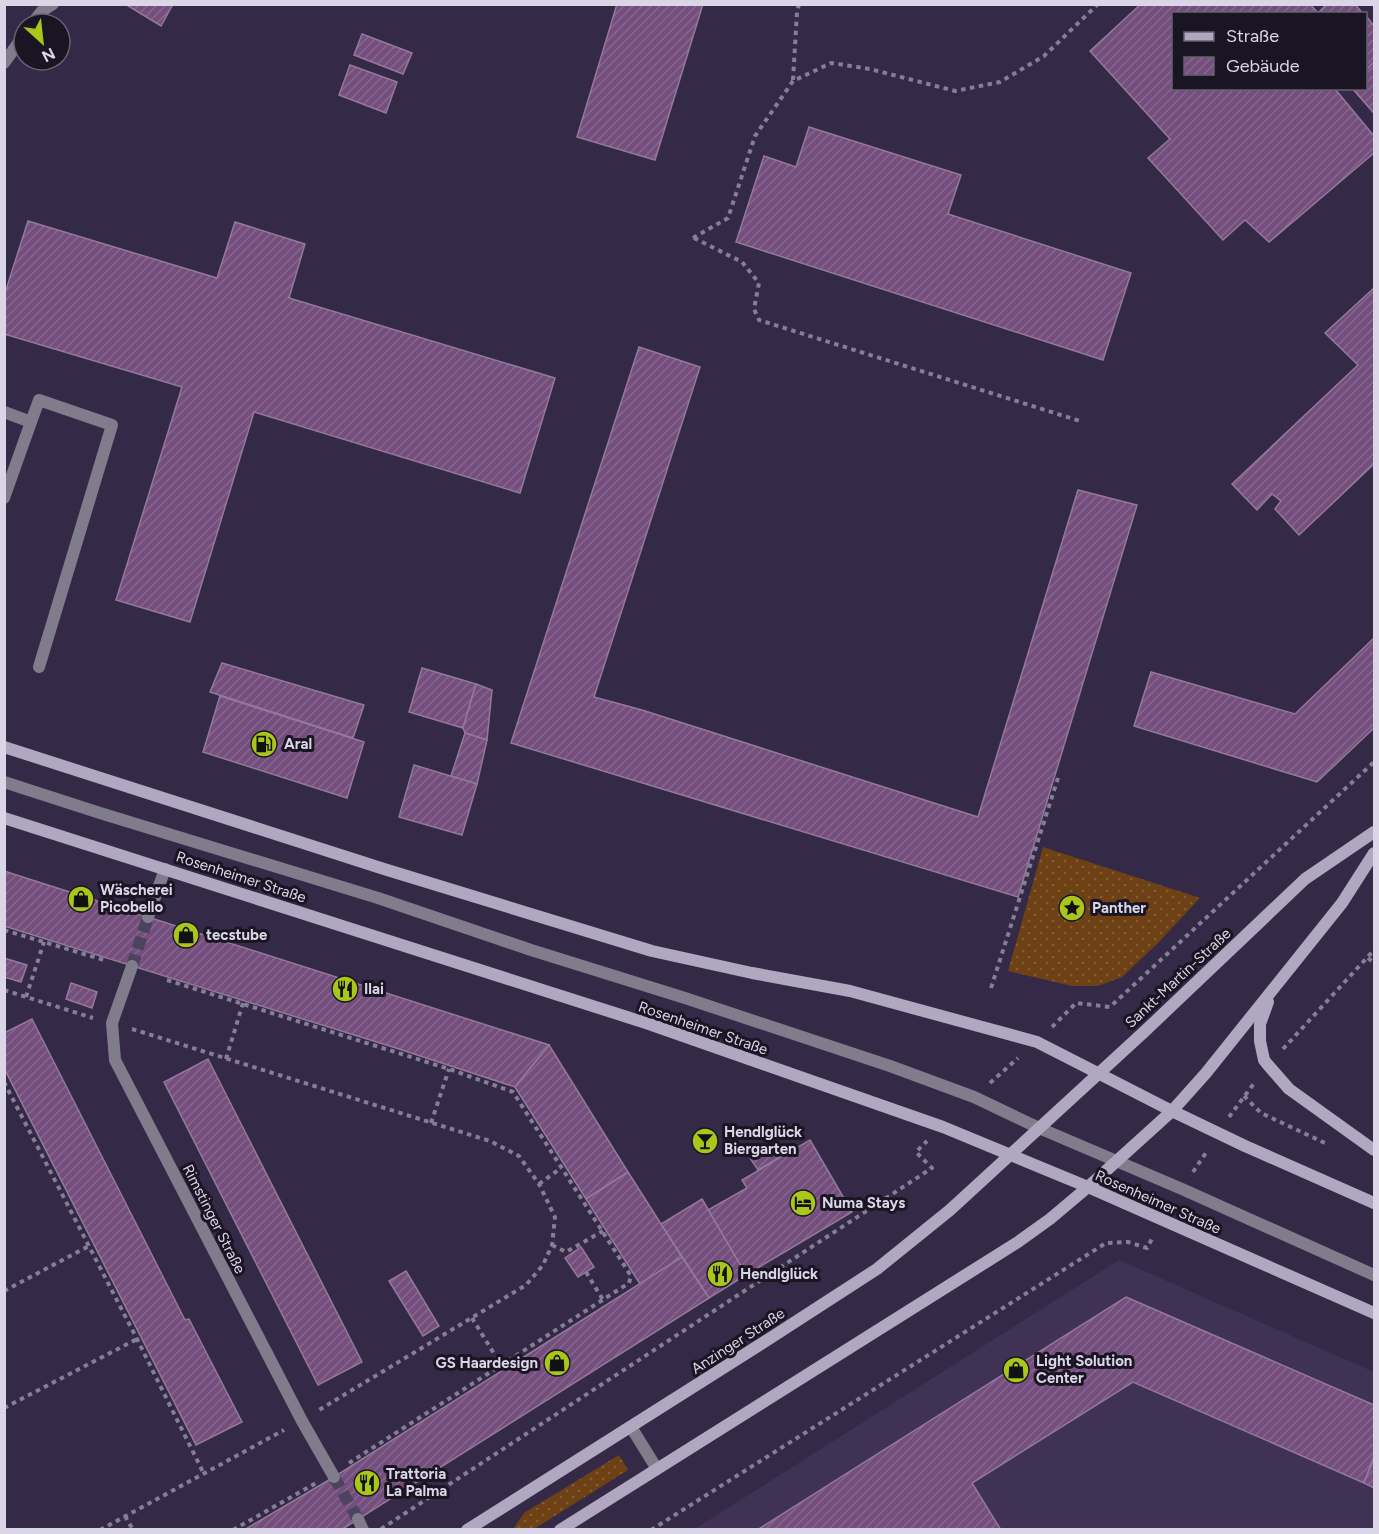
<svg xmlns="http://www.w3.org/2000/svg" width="1379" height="1534" viewBox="0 0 1379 1534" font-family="Figtree,sans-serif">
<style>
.built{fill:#3f3255}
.grass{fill:url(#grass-dots)}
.building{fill:url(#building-hatch);stroke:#937a98;stroke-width:1.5}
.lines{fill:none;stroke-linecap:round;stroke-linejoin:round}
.street-tunnel{stroke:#4d435f;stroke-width:12;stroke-dasharray:12 6;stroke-linecap:butt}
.path{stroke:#867d96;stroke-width:4;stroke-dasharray:4.5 4.5;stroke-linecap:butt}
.lane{stroke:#817c8c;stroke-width:12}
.street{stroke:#817c8c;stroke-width:12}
.secondary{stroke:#b0a8c0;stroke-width:12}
.labels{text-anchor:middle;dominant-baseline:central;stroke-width:6;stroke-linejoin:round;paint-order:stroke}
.poi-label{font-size:15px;font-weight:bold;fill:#dbd5e8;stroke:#1a1522;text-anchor:start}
.street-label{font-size:15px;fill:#dbd5e8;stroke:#1a1522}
</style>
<defs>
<pattern id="grass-dots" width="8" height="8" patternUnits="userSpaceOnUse" patternTransform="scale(1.5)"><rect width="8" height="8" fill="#6e4114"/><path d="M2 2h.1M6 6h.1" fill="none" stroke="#825c36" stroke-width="1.8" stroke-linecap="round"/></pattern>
<pattern id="building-hatch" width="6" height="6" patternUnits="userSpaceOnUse" patternTransform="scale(1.5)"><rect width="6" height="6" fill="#744e7d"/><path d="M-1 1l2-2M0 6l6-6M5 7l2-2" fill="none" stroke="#87678f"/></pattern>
</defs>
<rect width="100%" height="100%" fill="#342947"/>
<path class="built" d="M1119,1260L1374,1372V1529L693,1530Z"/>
<g class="grass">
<path d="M1043,847L1200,898L1157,944L1122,977L1098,986H1072L1008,971Z"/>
<path d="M619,1455L628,1470L534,1529H513L524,1513Z"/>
</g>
<g class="building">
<path d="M125,4H173L161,26Z"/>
<path d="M617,4H703L655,160L577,137Z"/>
<path d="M1141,4H1310L1318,13L1327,4H1355L1363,14H1174V88H1338L1335,89L1374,136V153L1269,242L1245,220L1223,240L1148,158L1170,139L1090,51Z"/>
<path d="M1366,16L1374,26V113L1352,88H1366Z"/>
<path d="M362,34L412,53L403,74L354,55Z"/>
<path d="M1374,62V113L1352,88H1366V70Z"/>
<path d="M350,65L397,82L386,113L339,95Z"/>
<path d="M809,127L961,175L948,214L1131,273L1103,360L736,242L764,156L796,167Z"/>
<path d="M28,221L217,278L235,222L305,244L289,298L555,378L520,493L254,412L190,622L116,600L182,387L4,334V296Z"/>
<path d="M1374,288V464L1299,535L1275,509L1281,501L1272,494L1257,510L1232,484L1358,365L1325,333Z"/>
<path d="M639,347L700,367L594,697L642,710L978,817L1078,490L1137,505L1018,897L511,743Z"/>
<path d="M1374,638V728L1317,782L1134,726L1151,672L1295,714Z"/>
<path d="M222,663L364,705L353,738L210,692Z"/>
<path d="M422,668L476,684L463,728L409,712Z"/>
<path d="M476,684L492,690L487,740L465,733L463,728Z"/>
<path d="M220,696L364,742L347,798L203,752Z"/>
<path d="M465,733L487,740L477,784L451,776Z"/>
<path d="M414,765L477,784L462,835L399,817Z"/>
<path d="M4,871L549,1045L515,1087L396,1048L4,926Z"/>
<path d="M4,958L27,965L21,982L4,977Z"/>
<path d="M71,983L97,992L92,1008L66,999Z"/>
<path d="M32,1019L185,1320L189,1319L242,1422L196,1445L4,1068V1033Z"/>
<path d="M549,1045L628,1172L586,1199L515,1087Z"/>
<path d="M208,1059L362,1362L318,1385L164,1082Z"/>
<path d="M810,1140L852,1212L746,1275L708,1210L747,1188L742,1180Z"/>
<path d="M772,1144L780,1157L758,1170L750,1158Z"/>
<path d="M628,1172L682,1257L640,1284L586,1199Z"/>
<path d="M702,1199L746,1275L709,1298L661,1224Z"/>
<path d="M581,1247L594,1267L578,1277L565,1258Z"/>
<path d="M682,1257L709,1298L341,1530H244L334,1477Z"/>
<path d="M406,1271L439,1326L423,1336L389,1281Z"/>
<path d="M1126,1297L1374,1405V1456L1364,1483L1133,1382L972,1483L1001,1530H757Z"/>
<path d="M1374,1458V1488L1364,1483Z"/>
</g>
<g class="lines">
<g class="street-tunnel">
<path d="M132,966L148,917"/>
<path d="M334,1477L358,1519"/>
</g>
<g class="path">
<path d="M793,80L797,12L799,4"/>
<path d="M693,238L728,218L755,136L793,81L831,63L870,69L955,91L1000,82L1044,56L1098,4"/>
<path d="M694,238L742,262L759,283L754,309L759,320L1080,421"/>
<path d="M4,930L104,960"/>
<path d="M1368,958L1374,963"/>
<path d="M167,980L449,1069L513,1092L631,1276L629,1283L349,1463"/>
<path d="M991,988L1058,778"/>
<path d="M4,990L93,1018"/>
<path d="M26,997L44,942"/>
<path d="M1052,1027L1076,1003L1110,1007L1374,762"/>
<path d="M132,1029L490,1141L519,1156L539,1184L555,1217L552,1245L543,1265L526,1285L319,1410"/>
<path d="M1283,1049L1374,950"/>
<path d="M226,1059L243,1003"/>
<path d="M4,1082L137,1339L204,1474"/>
<path d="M990,1083L1018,1058"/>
<path d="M1244,1096L1261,1113L1325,1143"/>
<path d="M1229,1117L1255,1082"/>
<path d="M431,1123L449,1069"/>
<path d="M1193,1172L1207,1151"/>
<path d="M539,1184L561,1168"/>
<path d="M552,1245L566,1252L603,1231"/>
<path d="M586,1272L603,1300"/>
<path d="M4,1291L89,1246"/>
<path d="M472,1318L501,1365"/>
<path d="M4,1408L137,1339"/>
<path d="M125,1516L133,1530"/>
<path d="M381,1529L932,1168L916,1152L927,1141"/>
<path d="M100,1530L284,1430"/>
<path d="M233,1530L316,1483"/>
<path d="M651,1530L1106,1243L1128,1242L1147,1248L1153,1237"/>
</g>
<g class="lane">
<path d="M32,24L42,11L53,4"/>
<path d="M4,63L24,35"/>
<path d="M4,412L31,422L4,498"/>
<path d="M31,422L39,400L112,425L39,667"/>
<path d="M4,782L100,813L378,898L531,950L685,998L890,1066L974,1097L1039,1128L1182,1189L1374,1275"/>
<path d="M631,1427L657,1469"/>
</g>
<g class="street">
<path d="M148,917L165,869"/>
<path d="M132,966L112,1023L115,1060L302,1421L334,1477"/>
<path d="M358,1519L363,1530"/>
</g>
<g class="secondary">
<path d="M4,747L384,869L652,951L752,973L850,991L1037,1042L1172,1111L1245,1146L1374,1203"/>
<path d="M4,818L649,1024L943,1127L1088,1187L1374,1313"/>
<path d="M1268,1002L1260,1024V1041L1264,1060L1268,1065L1289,1089L1374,1150"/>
<path d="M467,1530L772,1337L877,1269L950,1210L1145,1031L1305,879L1374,832"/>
<path d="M560,1530L1018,1242L1050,1219L1088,1187L1172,1111L1206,1073L1342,903L1374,853"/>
</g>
</g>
<defs>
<symbol id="fuel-disc" viewBox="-11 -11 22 22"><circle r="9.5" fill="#a9c71b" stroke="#1a1522"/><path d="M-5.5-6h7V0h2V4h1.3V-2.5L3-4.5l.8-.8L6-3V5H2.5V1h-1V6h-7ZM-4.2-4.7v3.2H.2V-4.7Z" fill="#111"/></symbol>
<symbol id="shop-disc" viewBox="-11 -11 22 22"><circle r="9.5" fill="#a9c71b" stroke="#1a1522"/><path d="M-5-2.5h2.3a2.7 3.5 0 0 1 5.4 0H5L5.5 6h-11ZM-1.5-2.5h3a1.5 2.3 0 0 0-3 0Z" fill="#111"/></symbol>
<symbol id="sight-disc" viewBox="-11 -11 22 22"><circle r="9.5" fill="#a9c71b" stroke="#1a1522"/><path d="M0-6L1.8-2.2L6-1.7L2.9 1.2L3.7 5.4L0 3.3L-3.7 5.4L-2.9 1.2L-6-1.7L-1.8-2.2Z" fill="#111"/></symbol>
<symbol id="restaurant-disc" viewBox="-11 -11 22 22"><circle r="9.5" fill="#a9c71b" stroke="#1a1522"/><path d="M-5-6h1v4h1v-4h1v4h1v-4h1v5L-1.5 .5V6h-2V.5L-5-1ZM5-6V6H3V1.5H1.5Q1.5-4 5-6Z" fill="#111"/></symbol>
<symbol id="bar-disc" viewBox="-11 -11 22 22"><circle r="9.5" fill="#a9c71b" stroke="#1a1522"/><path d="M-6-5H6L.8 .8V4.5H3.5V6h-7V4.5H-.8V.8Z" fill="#111"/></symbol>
<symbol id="hotel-disc" viewBox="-11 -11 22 22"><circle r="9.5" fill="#a9c71b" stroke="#1a1522"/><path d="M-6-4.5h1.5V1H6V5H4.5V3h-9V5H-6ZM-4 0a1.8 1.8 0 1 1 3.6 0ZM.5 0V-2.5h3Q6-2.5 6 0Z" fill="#111"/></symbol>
</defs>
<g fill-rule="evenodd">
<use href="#fuel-disc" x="249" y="729" width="30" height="30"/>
<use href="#shop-disc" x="66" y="884" width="30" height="30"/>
<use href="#sight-disc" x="1057" y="893" width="30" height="30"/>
<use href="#shop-disc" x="171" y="920" width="30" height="30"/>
<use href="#restaurant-disc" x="330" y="974" width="30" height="30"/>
<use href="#bar-disc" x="690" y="1126" width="30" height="30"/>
<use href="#hotel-disc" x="788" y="1188" width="30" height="30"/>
<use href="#restaurant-disc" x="705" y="1259" width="30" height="30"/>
<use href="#shop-disc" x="542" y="1348" width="30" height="30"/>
<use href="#shop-disc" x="1001" y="1355" width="30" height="30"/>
<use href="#restaurant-disc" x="352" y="1468" width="30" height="30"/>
</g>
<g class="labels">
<g class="poi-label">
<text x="284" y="744">Aral</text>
<text x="100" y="890">Wäscherei<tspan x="100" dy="17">Picobello</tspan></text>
<text x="1092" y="908">Panther</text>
<text x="206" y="935">tecstube</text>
<text x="364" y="989">Ilai</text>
<text x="724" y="1132">Hendlglück<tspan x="724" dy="17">Biergarten</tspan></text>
<text x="822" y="1203">Numa Stays</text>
<text x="740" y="1274">Hendlglück</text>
<text x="1036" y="1361">Light Solution<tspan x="1036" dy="17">Center</tspan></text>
<text x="538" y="1363" text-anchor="end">GS Haardesign</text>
<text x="386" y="1474">Trattoria<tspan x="386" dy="17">La Palma</tspan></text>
</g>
<g class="street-label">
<text transform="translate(241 877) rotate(18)">Rosenheimer Straße</text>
<text transform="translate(1178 978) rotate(-43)">Sankt-Martin-Straße</text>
<text transform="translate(703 1028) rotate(19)">Rosenheimer Straße</text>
<text transform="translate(1158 1202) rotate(24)">Rosenheimer Straße</text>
<text transform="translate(214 1219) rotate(63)">Rimstinger Straße</text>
<text transform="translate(738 1341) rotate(-33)">Anzinger Straße</text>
</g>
</g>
<rect width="1379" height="1534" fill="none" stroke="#dbd5e8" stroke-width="12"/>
<rect x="1172" y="12" width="195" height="78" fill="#1a1522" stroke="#676271" stroke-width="1.5"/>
<rect x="1184" y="32" width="30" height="9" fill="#b0a8c0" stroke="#676271" stroke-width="1.5"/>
<text x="1226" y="42" font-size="18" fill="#dbd5e8">Straße</text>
<rect x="1184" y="57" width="30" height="18" fill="url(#building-hatch)" stroke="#676271" stroke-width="1.5"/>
<text x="1226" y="72" font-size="18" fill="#dbd5e8">Gebäude</text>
<g transform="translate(42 42) rotate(153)"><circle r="28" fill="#1a1522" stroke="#676271" stroke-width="1.5"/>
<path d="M0-4.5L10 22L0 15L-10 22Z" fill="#a9c71b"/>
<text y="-9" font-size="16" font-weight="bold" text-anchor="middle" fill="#dbd5e8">N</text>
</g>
</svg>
